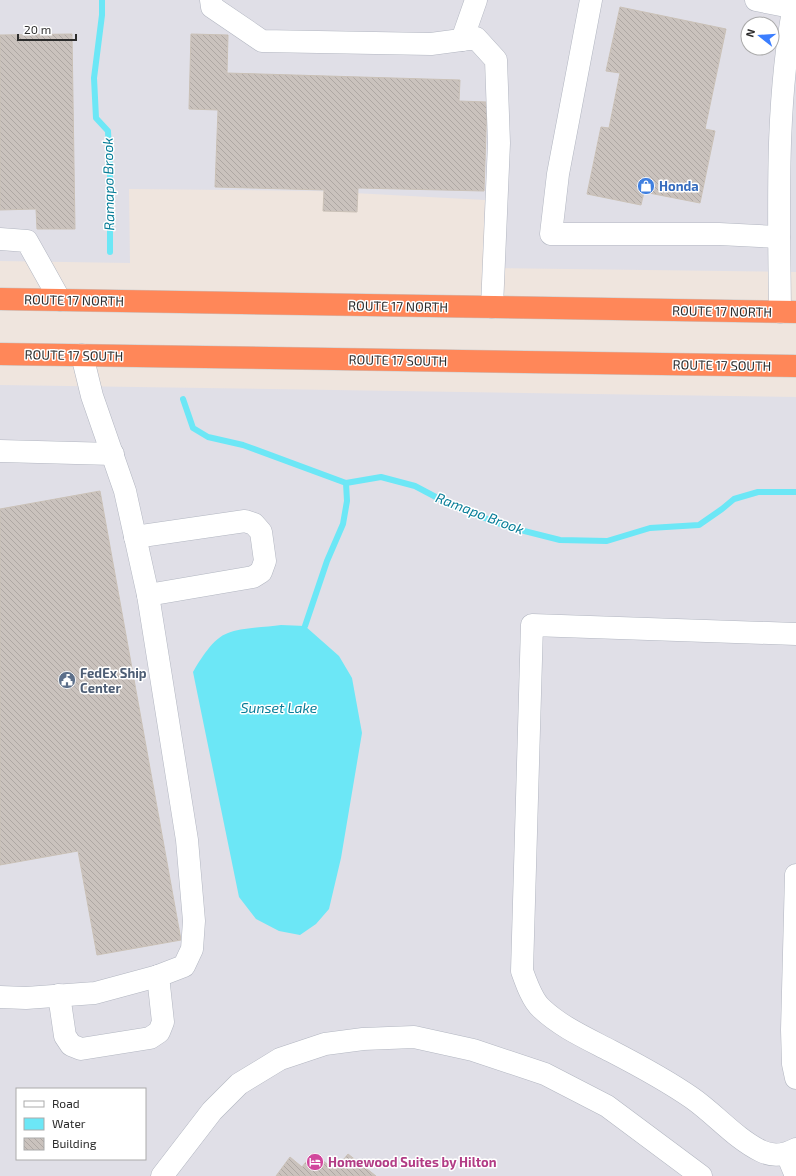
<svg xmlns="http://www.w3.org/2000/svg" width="796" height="1176" viewBox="0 0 796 1176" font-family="'Exo 2',sans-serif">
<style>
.industrial{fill:#e0dfe7;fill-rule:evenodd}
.water{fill:#6ce7f6}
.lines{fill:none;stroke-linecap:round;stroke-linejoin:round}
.stream{stroke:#6ce7f6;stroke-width:6}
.building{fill:url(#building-back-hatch);stroke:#cac1b7}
.minor-casing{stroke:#b2b6c1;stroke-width:23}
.highway-casing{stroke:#c8c8c8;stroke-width:23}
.minor{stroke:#fff;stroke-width:22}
.highway{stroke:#ff8759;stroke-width:22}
.labels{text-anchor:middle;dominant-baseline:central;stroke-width:3;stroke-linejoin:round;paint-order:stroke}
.shop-label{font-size:13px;font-weight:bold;fill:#366cbe;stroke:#fff;text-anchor:start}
.street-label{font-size:13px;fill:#2c2c2c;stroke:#fff}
.service-label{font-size:13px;font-weight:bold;fill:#4e5e75;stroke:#fff;text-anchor:start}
.hotel-label{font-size:13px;font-weight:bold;fill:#b23c85;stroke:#fff;text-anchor:start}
.water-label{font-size:14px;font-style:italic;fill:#077d98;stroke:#fff}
</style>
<defs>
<pattern id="building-back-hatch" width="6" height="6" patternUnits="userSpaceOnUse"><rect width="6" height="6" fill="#cac2bd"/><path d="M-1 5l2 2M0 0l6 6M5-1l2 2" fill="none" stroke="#aea7a3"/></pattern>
</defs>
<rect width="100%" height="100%" fill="#efe5de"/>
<g class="industrial">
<path d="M0,0H796V272L483,268L485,200L316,191L129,189L130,263L0,261ZM748,24H772V48H748Z"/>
<path d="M0,385L796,397V1176H0ZM17,1089H145V1159H17Z"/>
</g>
<path class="water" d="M281,625L305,626L339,656L352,678L362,733L341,858L329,909L316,924L300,935L279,931L256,919L239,897L193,672C200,660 213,638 228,633C241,628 266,627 281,625Z"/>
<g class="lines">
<g class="stream">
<path d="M102,0V15L94,78L96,118L108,131L110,173V252"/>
<path d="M183,399L193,428L208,437L243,445L346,483L347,501L343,524L327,561L305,626"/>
<path d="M346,483L381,477L415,486L449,504L508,527L560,540L607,541L650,528L699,525L722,509L734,499L758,492H796"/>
</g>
</g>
<g class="building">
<path d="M620,7L726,29L705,129L715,131L700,203L644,192L641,205L587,194L601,127L609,128L620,73L606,71Z"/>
<path d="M72,34L75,229H37L36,209L0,210V35Z"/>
<path d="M191,34L228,35L227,73L460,80L459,101L487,102L484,191L358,188L357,212L323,211L324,190L215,187L218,110L189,109Z"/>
<path d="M100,491L181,940L97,955L78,851L0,865V509Z"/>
<path d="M313,1153L335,1170L348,1154L376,1176H276L290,1157L302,1167Z"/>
</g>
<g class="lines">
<defs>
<g id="minor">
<path d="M211,0L212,7L262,41L431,44L476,38L496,60L499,143L492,307"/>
<path d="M591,0L558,174L551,234H719L779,237"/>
<path d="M756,0L796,8"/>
<path d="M462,40L476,0"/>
<path d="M0,239L27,241L60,300"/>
<path d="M780,312C779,208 775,102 795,0"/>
<path d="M0,451L113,454"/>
<path d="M135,537L245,521L254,524L261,532L265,561L261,572L253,577L148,595"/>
<path d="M796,634L532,625L522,971C526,982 532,1000 541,1008C561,1027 586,1038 611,1051C638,1065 666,1080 692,1098C715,1114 736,1139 761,1151C773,1157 785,1155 796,1149"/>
<path d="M796,875L792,1030L793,1064L796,1078"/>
<path d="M59,995L65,1036L71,1045L81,1049L150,1038L159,1032L163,1022L158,976"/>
<path d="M0,997L26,998L95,993L158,976L184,966L192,949L194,921L187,840L148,595L125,491L92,396L82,355"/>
<path d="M787,1154L796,1176"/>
<path d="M162,1176L212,1111L239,1084L280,1059L325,1044L363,1039L414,1037L473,1050L545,1074L607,1106L701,1176"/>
</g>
<g id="highway">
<path d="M0,299L796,312"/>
<path d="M0,354L796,366"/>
</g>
</defs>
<use href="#minor" class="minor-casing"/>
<use href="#highway" class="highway-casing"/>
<use href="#minor" class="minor"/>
<use href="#highway" class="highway"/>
</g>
<defs>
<symbol id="shop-disc" viewBox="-11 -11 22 22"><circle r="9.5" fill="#3f7fe0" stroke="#fff"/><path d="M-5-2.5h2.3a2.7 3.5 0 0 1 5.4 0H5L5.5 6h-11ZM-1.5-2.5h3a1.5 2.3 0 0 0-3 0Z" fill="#fff"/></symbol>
<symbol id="civic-disc" viewBox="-11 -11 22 22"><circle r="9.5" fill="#5c6f8a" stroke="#fff"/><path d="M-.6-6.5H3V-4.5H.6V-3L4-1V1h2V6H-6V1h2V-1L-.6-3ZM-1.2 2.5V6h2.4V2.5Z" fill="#fff"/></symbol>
<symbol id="hotel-disc" viewBox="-11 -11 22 22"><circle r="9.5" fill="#d1479c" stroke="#fff"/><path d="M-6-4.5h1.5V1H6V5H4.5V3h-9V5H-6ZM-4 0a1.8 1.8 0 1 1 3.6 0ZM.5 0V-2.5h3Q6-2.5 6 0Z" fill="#fff"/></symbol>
</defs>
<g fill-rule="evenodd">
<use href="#shop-disc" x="636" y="176" width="20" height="20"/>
<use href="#civic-disc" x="57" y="670" width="20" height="20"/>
<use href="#hotel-disc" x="305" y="1152" width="20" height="20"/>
</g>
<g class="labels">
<g class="shop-label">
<text x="659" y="186">Honda</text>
</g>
<g class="street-label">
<text transform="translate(74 300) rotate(1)">ROUTE 17 NORTH</text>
<text transform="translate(398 306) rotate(1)">ROUTE 17 NORTH</text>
<text transform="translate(722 311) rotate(1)">ROUTE 17 NORTH</text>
<text transform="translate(74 355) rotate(1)">ROUTE 17 SOUTH</text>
<text transform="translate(398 360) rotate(1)">ROUTE 17 SOUTH</text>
<text transform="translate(722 365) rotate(1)">ROUTE 17 SOUTH</text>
</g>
<g class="service-label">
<text x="80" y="673">FedEx Ship<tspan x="80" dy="15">Center</tspan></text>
</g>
<g class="hotel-label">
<text x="328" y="1162">Homewood Suites by Hilton</text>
</g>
<g class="water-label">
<text transform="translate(108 184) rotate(-91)">Ramapo Brook</text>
<text transform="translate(480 513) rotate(21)">Ramapo Brook</text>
<text x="279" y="707">Sunset Lake</text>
</g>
</g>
<rect x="16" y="1088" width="130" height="72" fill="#ffffff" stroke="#ababab"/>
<rect x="24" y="1101" width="20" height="6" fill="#ffffff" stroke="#ababab"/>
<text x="52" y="1108" font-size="12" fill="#2c2c2c">Road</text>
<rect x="24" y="1118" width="20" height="12" fill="#6ce7f6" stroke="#ababab"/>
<text x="52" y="1128" font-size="12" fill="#2c2c2c">Water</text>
<rect x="24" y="1138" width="20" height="12" fill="url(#building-back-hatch)" stroke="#ababab"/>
<text x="52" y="1148" font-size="12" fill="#2c2c2c">Building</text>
<g transform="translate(760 36) rotate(287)"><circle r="19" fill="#ffffff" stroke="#ababab"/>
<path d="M0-3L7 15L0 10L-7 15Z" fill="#3b7eff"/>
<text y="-6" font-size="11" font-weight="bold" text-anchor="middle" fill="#2c2c2c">N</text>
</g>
<path d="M18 34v6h58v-6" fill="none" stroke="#2c2c2c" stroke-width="2"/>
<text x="24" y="34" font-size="12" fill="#2c2c2c" stroke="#ffffff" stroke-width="3" paint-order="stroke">20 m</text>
</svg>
